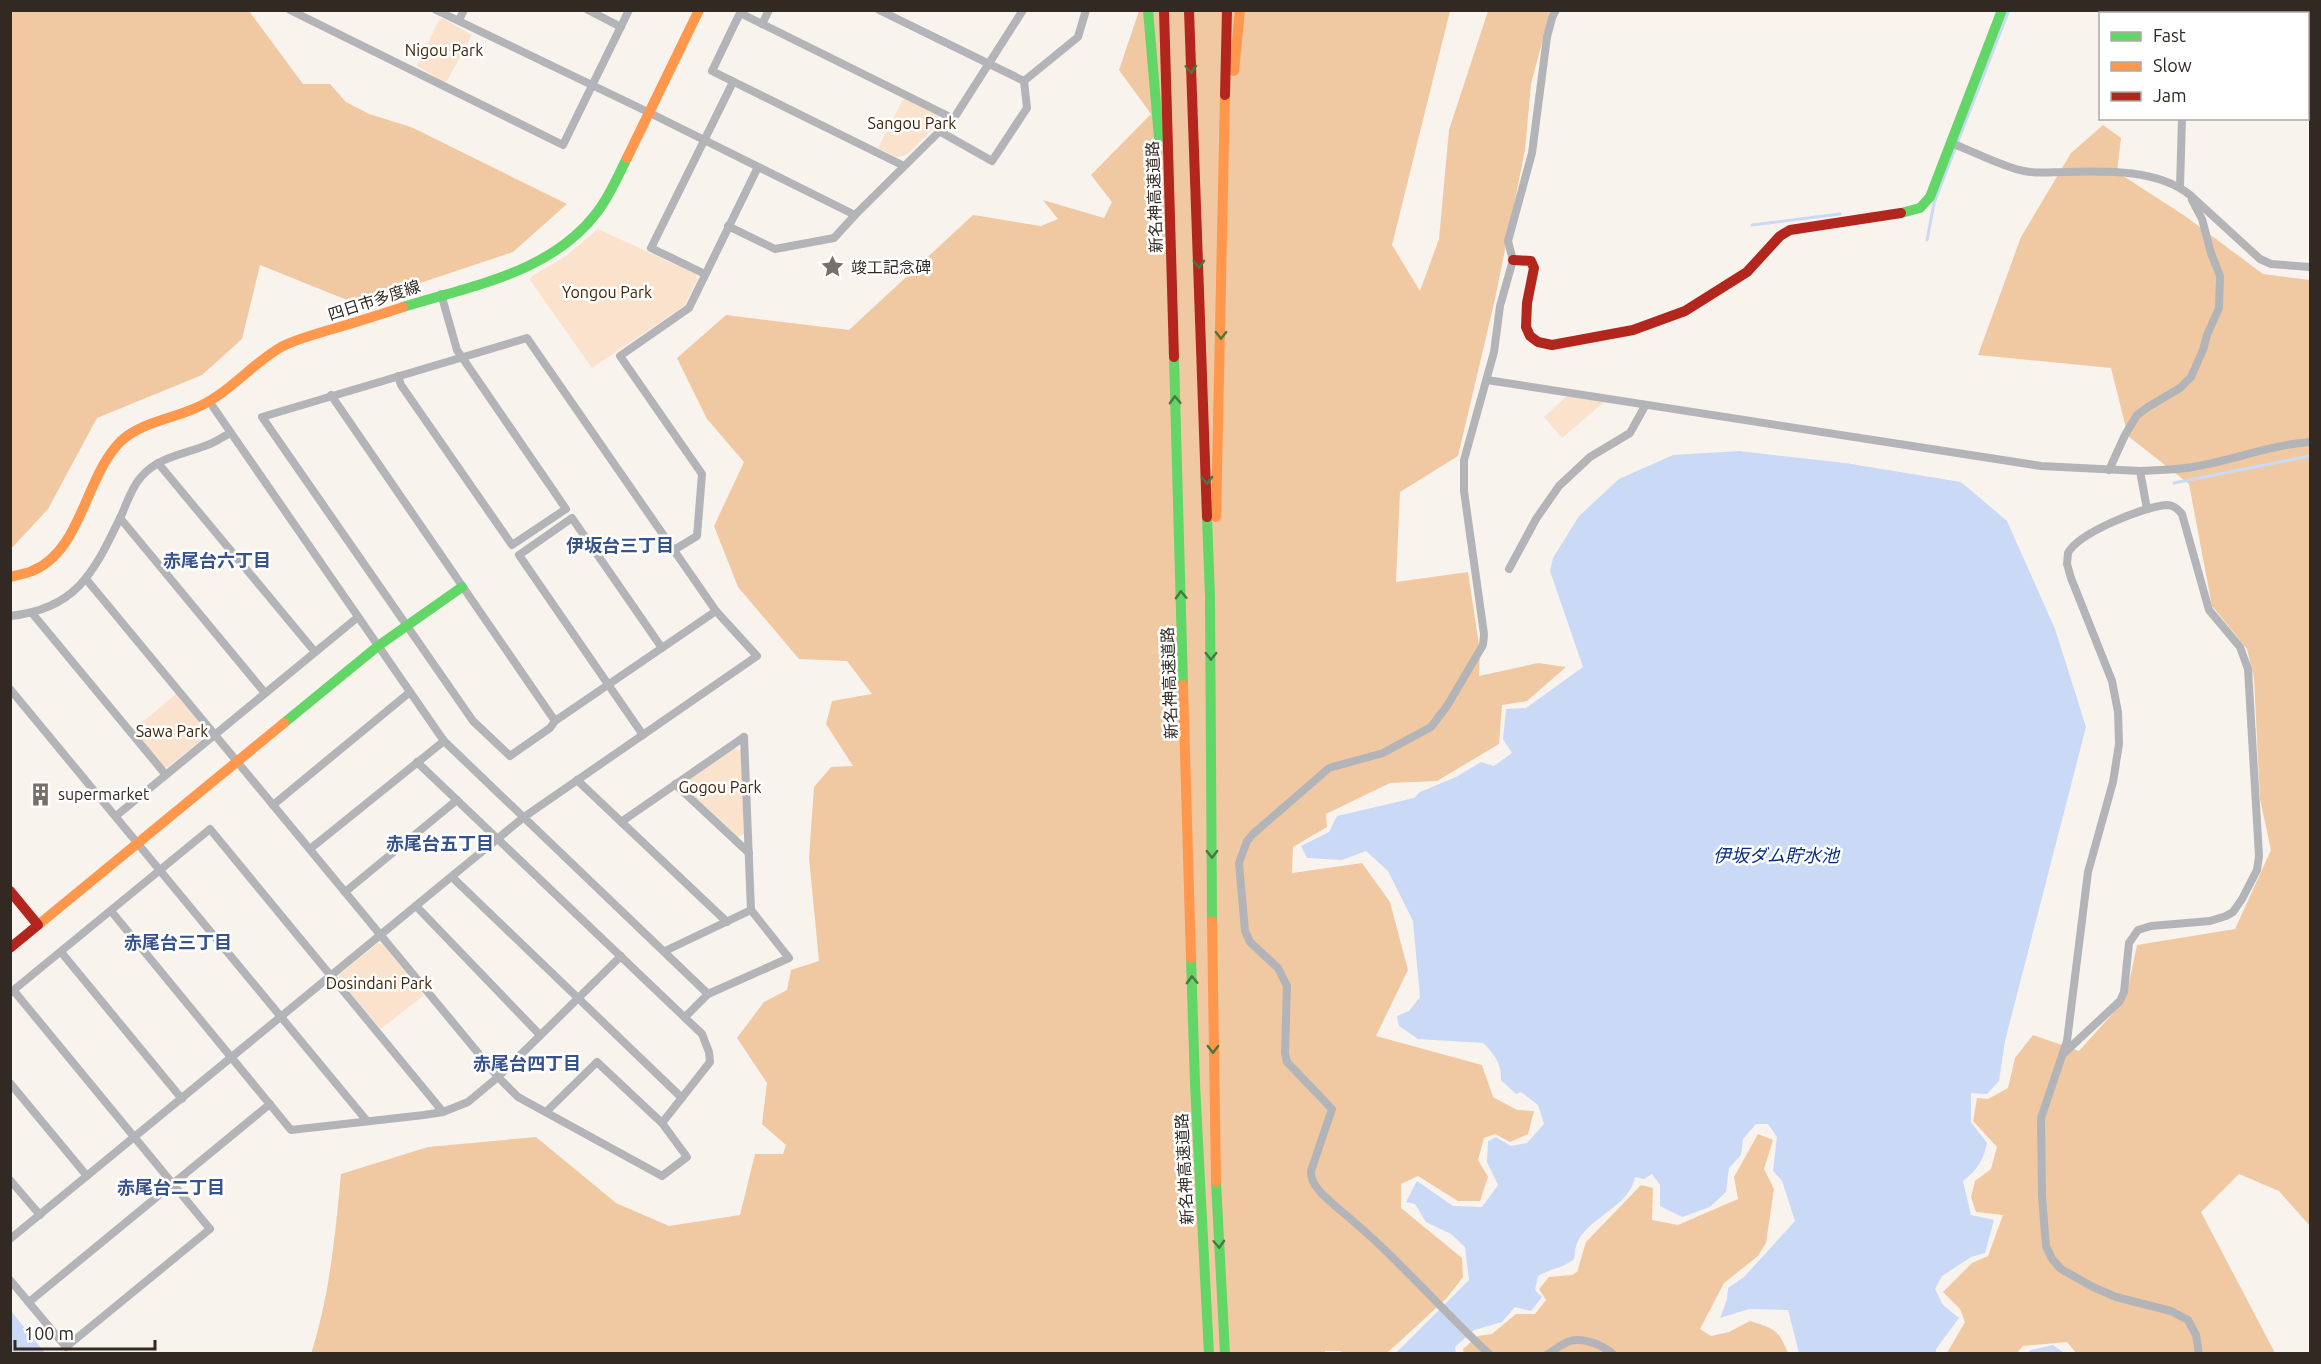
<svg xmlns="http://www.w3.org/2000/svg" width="2321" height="1364" viewBox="0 0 2321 1364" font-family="Ubuntu,'Noto Sans JP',sans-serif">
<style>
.green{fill:#fae2cd}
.forest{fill:#f0c9a3}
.water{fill:#cad9f6}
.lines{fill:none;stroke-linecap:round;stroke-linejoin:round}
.stream{stroke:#cad9f6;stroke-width:3}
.street{stroke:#b3b4b7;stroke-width:8}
.fast{stroke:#63d668;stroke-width:10}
.slow{stroke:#ff974d;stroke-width:10}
.jam{stroke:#b3261e;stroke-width:10}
.oneway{stroke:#487742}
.labels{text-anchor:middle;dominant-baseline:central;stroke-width:5;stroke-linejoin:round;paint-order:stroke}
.park-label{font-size:16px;fill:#3f2408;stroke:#fff}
.street-label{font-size:16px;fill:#312922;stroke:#fff}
.poi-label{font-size:16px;fill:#312922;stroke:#fff;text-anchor:start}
.neighbourhood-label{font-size:18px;font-weight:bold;fill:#36538c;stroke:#fff}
.water-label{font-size:18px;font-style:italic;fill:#092d7e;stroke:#fff}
</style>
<rect width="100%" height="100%" fill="#f9f3ed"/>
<g class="green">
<path d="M442,18L472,35L447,81L444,82L417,66L439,20Z"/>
<path d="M905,99L939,116V123L906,155L896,157L878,148L902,101Z"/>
<path d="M598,229L696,274L697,280L684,306L592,368L530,280L532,276L566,256Z"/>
<path d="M1568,395L1604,402L1562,438L1544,417Z"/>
<path d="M176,694L207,732V735L168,767H164L133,730Z"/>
<path d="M734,748L741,751L744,834L738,837L685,787L684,783Z"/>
<path d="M378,943L382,944L424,995L381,1029L339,979V975Z"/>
</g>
<g class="forest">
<path d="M10,11H249L303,84H330L346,102L369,114L411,127L567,204L513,252L357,304L260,265L242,339L202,375L97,418L48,509L11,549Z"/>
<path d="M1139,11H1450L1392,245L1420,291L1439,239L1449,130L1488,11H1560L1547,24L1531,84L1525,150L1495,299L1458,456L1400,492L1396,582L1468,572L1480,651L1479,676L1538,663L1566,667L1527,701L1502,705L1499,744L1437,781L1390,783L1326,814L1327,827L1293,847L1292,873L1362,863L1390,902L1408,970L1376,1036L1482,1065L1493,1097L1517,1110L1534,1111L1528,1134L1510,1142L1495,1134L1484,1138L1478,1160L1488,1177L1480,1201H1458L1418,1176L1401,1184V1208L1462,1258L1463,1277L1446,1299L1387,1353H1343L1340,1351H1325V1354H311C330,1294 335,1236 341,1174L428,1147L536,1137L616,1203L669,1226L740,1215L755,1154H783L786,1145L762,1124L767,1083L737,1038L764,1002L787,990L791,970L819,961L809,858L814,787L831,767L853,766L826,724L832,701L872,694L847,661L799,659L738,587L714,526L744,462L707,419L677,358L726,315L849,330L973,215L1041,226L1058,219L1043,200L1104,218L1112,202L1091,175L1151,114L1119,70Z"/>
<path d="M2103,125L2121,138L2117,172L2185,216L2263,274L2310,280V1226L2279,1191L2239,1174L2201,1212L2275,1353H2076L2067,1342L2023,1346L2017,1353H1947L1965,1322L1960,1309L1943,1292L1972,1263L1988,1256L2003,1215L1976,1212L1971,1197L1975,1181L1991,1169L1997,1147L1973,1121L1977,1098L1988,1099L2008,1088L2015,1058L2033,1035L2079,1051L2122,1003L2127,993L2137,945L2235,929L2271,850L2260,799L2254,678L2247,649L2212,606L2189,484L2128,436L2111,368L1978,355L2021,237L2071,153Z"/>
<path d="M1758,1134L1773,1140L1764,1169L1774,1189L1766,1243L1758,1256L1724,1283L1700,1329L1711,1336L1729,1332L1750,1321C1775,1329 1778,1329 1788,1353L1464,1354L1463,1349L1478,1336L1492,1334L1516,1314H1535L1546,1300L1539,1289L1549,1277L1572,1275L1577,1272L1586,1242L1641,1185L1653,1188L1652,1220L1678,1225L1738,1199L1734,1177Z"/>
</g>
<g class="water">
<path d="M1739,451L1845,463L1961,482L2007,521L2055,629L2086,727L2005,1041L1999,1081L1987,1094L1971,1093V1122L1987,1143C1983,1161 1978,1169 1963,1181L1971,1215L1994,1220L1985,1253L1971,1257L1942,1276L1935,1289L1943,1305L1959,1318L1936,1349V1353H1799L1788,1310L1749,1309L1720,1318L1727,1299L1728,1288L1744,1277L1795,1221L1782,1181L1773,1171L1777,1137L1768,1124H1756L1743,1139L1741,1155L1729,1168L1726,1192L1710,1207L1682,1217L1660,1206V1185L1652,1174L1644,1179L1635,1177C1629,1207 1592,1215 1578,1241C1575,1246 1575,1254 1574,1259C1563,1268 1550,1269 1538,1276L1535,1290L1542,1297L1531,1311L1515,1307L1502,1322L1474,1330L1455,1347L1456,1353H1396L1469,1280L1465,1247L1451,1234L1426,1222L1415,1204L1406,1202L1417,1181L1453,1206L1482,1207L1498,1185L1487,1162L1488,1141L1496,1137L1511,1146L1527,1143L1544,1124L1538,1105L1521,1092L1516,1094L1501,1080C1502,1065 1494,1053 1483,1043L1418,1039L1399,1026L1397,1016L1409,1011L1420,997L1413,921L1388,871L1366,851L1342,860L1307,858L1301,846L1329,832L1337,816L1414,798L1420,792L1456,777L1481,762L1494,766L1512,753L1503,739L1506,709L1526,708L1583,667L1550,571L1553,558L1579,516L1619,479L1673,455Z"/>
<path d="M11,1311L45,1353H11Z"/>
<path d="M2053,1345L2064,1353H2027L2031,1350Z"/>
</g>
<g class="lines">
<g class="stream">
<path d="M1752,225L1840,214"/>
<path d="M1927,240L1934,203L2009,10"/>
<path d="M2174,483L2310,456"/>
</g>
<g class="street">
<path d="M290,10L563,145L629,10"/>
<path d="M436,10L648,112L855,215"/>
<path d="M588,10L621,27"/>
<path d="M879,10L1024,81"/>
<path d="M2186,14V10"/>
<path d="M459,20L464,10"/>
<path d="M762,24L769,10"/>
<path d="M1024,81L1078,37L1086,10"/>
<path d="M939,131L992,161L1027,108L1024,81"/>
<path d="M1951,143C1970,150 2005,168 2024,171C2037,174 2052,172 2065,172C2106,171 2157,169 2190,195L2260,259L2271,264L2310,267"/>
<path d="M904,166L712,71L740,13L952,118"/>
<path d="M2180,187L2182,118"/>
<path d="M728,226L775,249L834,238L855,215L956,115L1023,10"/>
<path d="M705,274L651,248L733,82"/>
<path d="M398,376L401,385L512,545L566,509L457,350L441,294"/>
<path d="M1487,380L2041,466L2140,471L2147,509"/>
<path d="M331,395L555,721"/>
<path d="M209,401L444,741L708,994L685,1017"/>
<path d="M158,463L315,652"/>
<path d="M2109,470L2125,435L2137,415L2148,407L2180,388L2191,377L2203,350L2207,335L2219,308L2220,276L2211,253L2202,219L2192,200"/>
<path d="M2140,471C2155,470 2171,470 2186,468C2229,462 2268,445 2310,442"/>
<path d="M120,518L265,693"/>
<path d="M674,550L697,536L702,474L620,356L689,308L758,167"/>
<path d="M1509,569L1536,519L1559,486L1590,457L1630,433L1645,406"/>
<path d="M86,579L498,1077L518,1097L662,1176L687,1157L662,1123L597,1062L546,1112"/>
<path d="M32,613L166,775"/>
<path d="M10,616C79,609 95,569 122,514C127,502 132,487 141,477C159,456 186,454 210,444C217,441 224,436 231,433"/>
<path d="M10,689L367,1121"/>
<path d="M643,735L519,555L572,518L662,648"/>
<path d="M417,762L702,1034L709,1052L710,1062L662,1123"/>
<path d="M577,780L727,922"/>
<path d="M675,784L749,853"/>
<path d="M273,805L410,692"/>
<path d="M116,816L358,617"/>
<path d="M621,822L744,737"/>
<path d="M310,849L444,741"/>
<path d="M452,877L682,1098"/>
<path d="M345,892L457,800"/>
<path d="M416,906L540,1035"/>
<path d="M111,911L291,1130L424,1115L443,1112L468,1102L498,1077L621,956"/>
<path d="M665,951L751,910L744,737"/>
<path d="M61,952L182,1099"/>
<path d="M10,993L210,829L443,1112"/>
<path d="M708,994L789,958L751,910"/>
<path d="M2063,1054L2120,1001L2124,992L2129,943L2138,930L2151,926L2210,921L2226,916L2233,912L2242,899L2257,870L2259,856L2248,669L2240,647L2209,610L2182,514C2178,509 2174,505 2167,505C2145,506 2078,533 2068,553L2067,564L2071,578L2112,681L2118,712L2119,744L2113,782L2088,872L2067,1041L2041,1118L2042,1196L2046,1246L2052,1259L2061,1269L2093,1287L2116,1297L2171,1311L2188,1320L2196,1335L2199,1354"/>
<path d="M10,1083L87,1176"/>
<path d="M10,1180L40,1215"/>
<path d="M10,1239L524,817L757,656L716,611L527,338L262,417L473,721L510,756L550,728L555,721L716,611"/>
<path d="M10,1280L66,1347L210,1229L14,991"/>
<path d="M29,1302L270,1104"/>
<path d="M1489,1354C1438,1306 1394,1254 1340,1210C1329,1200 1310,1187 1311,1171L1332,1109L1287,1062L1285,1053L1287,986L1278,968L1250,942L1245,931L1239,863L1247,841L1253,834L1329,768L1383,753L1431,727L1447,706L1483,645L1484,634L1464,491V460L1494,352L1500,306L1513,260L1508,241L1532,153L1547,37L1552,18L1556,10"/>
<path d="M1548,1354C1555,1350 1563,1343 1570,1341C1584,1337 1602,1345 1613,1354"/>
</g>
<g class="fast">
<path d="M1148,10L1159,138"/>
<path d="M1901,213L1920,208L1930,197L2002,10"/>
<path d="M403,307C473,285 552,273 598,211C610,195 618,176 627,158"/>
<path d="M1174,357L1183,685"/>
<path d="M1207,517L1210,597L1212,921"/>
<path d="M284,723L378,646L462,587"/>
<path d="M1191,958L1195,1084L1209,1354"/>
<path d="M1216,1182L1225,1354"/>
</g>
<g class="slow">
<path d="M1234,71L1240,10"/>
<path d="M627,158L699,10"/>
<path d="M1216,517L1225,95"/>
<path d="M10,577C17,575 25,574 32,571C82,551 85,476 121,441C143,421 174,419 200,406C230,392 252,364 281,347C296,339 313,335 329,330C354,323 378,315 403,307"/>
<path d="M1183,685L1191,958"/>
<path d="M1212,921L1216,1182"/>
<path d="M38,925L284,723"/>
</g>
<g class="jam">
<path d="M1164,10L1174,357"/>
<path d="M1189,10L1207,517"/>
<path d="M1225,95L1227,10"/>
<path d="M1513,260L1531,261L1534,268L1527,303L1526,327L1530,336L1538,342L1552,345L1633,330L1685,311L1747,272L1780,236L1790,230L1901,213"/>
<path d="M10,891L38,925L10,948"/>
</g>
</g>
<defs><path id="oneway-chevron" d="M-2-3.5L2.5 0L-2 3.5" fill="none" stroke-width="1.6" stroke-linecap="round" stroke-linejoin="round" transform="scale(1.5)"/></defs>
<g class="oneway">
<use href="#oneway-chevron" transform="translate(1191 69) rotate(87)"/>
<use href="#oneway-chevron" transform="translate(1199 264) rotate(88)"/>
<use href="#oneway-chevron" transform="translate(1221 335) rotate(91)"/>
<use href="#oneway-chevron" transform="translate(1175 400) rotate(-92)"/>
<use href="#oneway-chevron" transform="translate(1207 480) rotate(88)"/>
<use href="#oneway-chevron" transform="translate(1181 595) rotate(-92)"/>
<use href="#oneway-chevron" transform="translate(1211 656) rotate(90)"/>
<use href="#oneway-chevron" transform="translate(1212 854) rotate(90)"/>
<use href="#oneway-chevron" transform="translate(1192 980) rotate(-92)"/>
<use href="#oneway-chevron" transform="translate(1213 1049) rotate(90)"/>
<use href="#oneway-chevron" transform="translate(1219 1244) rotate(87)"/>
</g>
<defs>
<symbol id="sight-bare" viewBox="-9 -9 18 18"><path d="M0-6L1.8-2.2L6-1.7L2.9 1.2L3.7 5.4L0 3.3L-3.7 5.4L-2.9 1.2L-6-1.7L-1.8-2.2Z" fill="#777069" stroke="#fff" stroke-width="2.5" paint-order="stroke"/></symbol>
<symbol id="building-bare" viewBox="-9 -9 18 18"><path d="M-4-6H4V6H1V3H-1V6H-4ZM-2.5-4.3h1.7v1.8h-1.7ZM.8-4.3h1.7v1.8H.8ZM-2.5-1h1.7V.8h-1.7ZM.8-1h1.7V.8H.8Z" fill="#777069" stroke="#fff" stroke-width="2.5" paint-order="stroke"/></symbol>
</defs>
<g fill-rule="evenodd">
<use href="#sight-bare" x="816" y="250" width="33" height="33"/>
<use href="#building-bare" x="24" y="778" width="33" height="33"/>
</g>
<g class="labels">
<g class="park-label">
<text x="444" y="50">Nigou Park</text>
<text x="912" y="123">Sangou Park</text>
<text x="607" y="292">Yongou Park</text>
<text x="172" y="731">Sawa Park</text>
<text x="720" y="787">Gogou Park</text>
<text x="379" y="983">Dosindani Park</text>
</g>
<g class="street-label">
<text transform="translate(1154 197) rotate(-92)">新名神高速道路</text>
<text transform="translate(374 300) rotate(-18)">四日市多度線</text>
<text transform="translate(1169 683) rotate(-92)">新名神高速道路</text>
<text transform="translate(1184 1169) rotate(-93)">新名神高速道路</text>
</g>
<g class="poi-label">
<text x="851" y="267">竣工記念碑</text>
<text x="58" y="794">supermarket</text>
</g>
<g class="neighbourhood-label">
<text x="620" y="545">伊坂台三丁目</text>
<text x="217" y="560">赤尾台六丁目</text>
<text x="440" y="843">赤尾台五丁目</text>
<text x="178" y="942">赤尾台三丁目</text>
<text x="527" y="1063">赤尾台四丁目</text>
<text x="171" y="1187">赤尾台二丁目</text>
</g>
<g class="water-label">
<text x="1776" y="855">伊坂ダム貯水池</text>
</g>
</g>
<rect width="2321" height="1364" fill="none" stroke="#312922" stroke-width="24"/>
<rect x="2099" y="12" width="210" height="108" fill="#ffffff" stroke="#ada9a7" stroke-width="1.5"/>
<rect x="2111" y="32" width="30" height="9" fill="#63d668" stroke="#ada9a7" stroke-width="1.5"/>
<text x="2153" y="42" font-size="18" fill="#312922">Fast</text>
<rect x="2111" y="62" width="30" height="9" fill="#ff974d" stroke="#ada9a7" stroke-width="1.5"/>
<text x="2153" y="72" font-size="18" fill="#312922">Slow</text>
<rect x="2111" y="92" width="30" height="9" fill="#b3261e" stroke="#ada9a7" stroke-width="1.5"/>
<text x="2153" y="102" font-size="18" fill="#312922">Jam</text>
<path d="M15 1340v9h140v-9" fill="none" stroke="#312922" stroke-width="3"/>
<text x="24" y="1340" font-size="18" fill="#312922" stroke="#ffffff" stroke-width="4.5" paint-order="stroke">100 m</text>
</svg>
